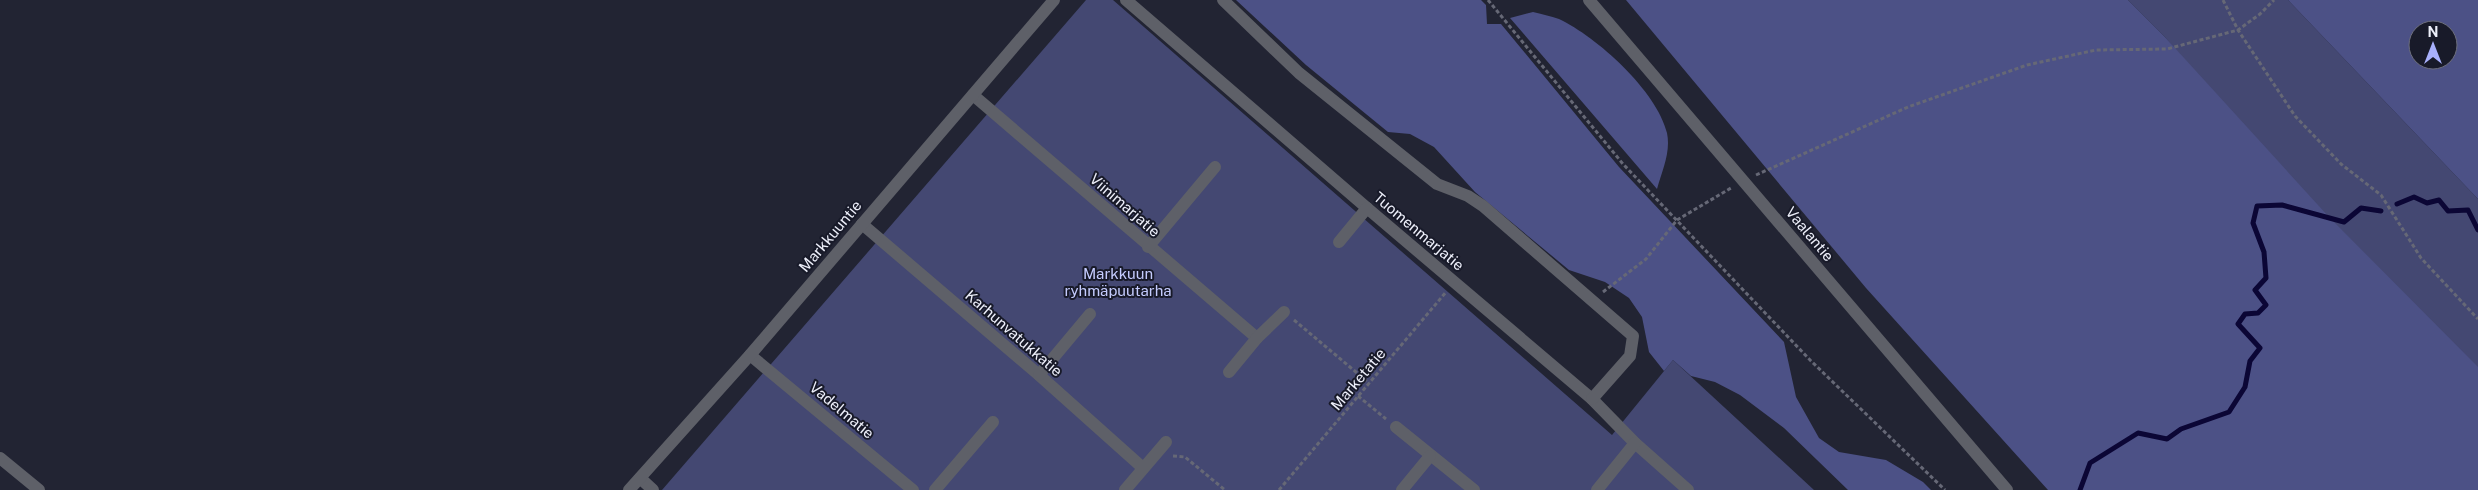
<svg xmlns="http://www.w3.org/2000/svg" width="2478" height="490" viewBox="0 0 2478 490" font-family="'Public Sans',sans-serif">
<style>
.green{fill:#444872}
.forest{fill:#4c5186;fill-rule:evenodd}
.lines{fill:none;stroke-linecap:round;stroke-linejoin:round}
.stream{stroke:#0b0635;stroke-width:5}
.path{stroke:#666876;stroke-width:3;stroke-dasharray:4 2.5;stroke-linecap:butt}
.minor{stroke:#5e6068;stroke-width:12}
.labels{text-anchor:middle;dominant-baseline:central;stroke-width:4;stroke-linejoin:round;paint-order:stroke}
.street-label{font-size:15px;fill:#edeffa;stroke:#181a29}
.park-label{font-size:15px;fill:#c5ccfe;stroke:#181a29}
</style>
<rect width="100%" height="100%" fill="#222433"/>
<g class="green">
<path d="M1086,0H1113L1612,435L1673,360L1814,490H662Z"/>
<path d="M2128,0H2288L2478,199V374L2317,214L2164,36Z"/>
</g>
<g class="forest">
<path d="M1236,0H1481L1486,5L1487,24H1501L1619,167L1784,342L1796,397L1819,438L1839,452L1886,460L1923,482L1931,490H1848L1784,428L1740,395L1715,382L1691,376L1673,360L1664,371L1649,352L1642,317L1629,298L1605,282L1569,270L1475,192L1434,147L1410,134L1388,132L1306,65Z"/>
<path d="M1626,0H2128L2164,36L2328,216L2478,367V490H2048L1866,288Z"/>
<path d="M2288,0H2478V199ZM2418,30H2448V60H2418Z"/>
<path d="M1533,12C1541,14 1551,16 1559,19C1597,37 1657,91 1667,133C1671,152 1662,171 1657,189L1510,18Z"/>
</g>
<g class="lines">
<g class="stream">
<path d="M2397,204L2414,197L2427,203L2439,200L2448,211L2468,210L2478,230"/>
<path d="M2080,490L2090,463L2138,433L2167,439L2181,429L2229,412L2245,387L2250,361L2260,348L2238,324L2245,314L2258,313L2266,305L2255,290L2266,278L2264,252L2253,223L2257,206L2282,205L2344,222L2361,208L2381,211"/>
</g>
<g class="path">
<path d="M1488,0L1623,164L1811,361L1945,490"/>
<path d="M2223,0L2238,30L2295,116L2341,164L2381,195L2421,258L2478,319"/>
<path d="M1756,175L1908,107L2027,65L2096,50L2167,49L2238,30L2260,14L2274,0"/>
<path d="M1603,292L1646,259L1677,220L1731,188"/>
<path d="M1294,320L1369,383"/>
<path d="M1358,396L1386,419"/>
<path d="M1173,456L1185,457L1225,490"/>
<path d="M1279,490L1446,292"/>
</g>
<g class="minor">
<path d="M1126,0L1367,208L1592,399L1635,443L1688,490"/>
<path d="M1223,0L1299,73L1437,184L1468,196L1483,206L1633,336L1630,356L1592,399"/>
<path d="M1589,0L2007,490"/>
<path d="M973,95L1257,338"/>
<path d="M862,224L1039,375L1143,468"/>
<path d="M1339,242L1367,208"/>
<path d="M1148,247L1215,167"/>
<path d="M750,355L913,490"/>
<path d="M1229,372L1257,338L1284,312"/>
<path d="M1039,375L1090,314"/>
<path d="M1396,427L1474,490"/>
<path d="M0,458L39,490"/>
<path d="M640,478L653,490"/>
<path d="M629,490L750,355L1054,0"/>
<path d="M935,490L993,422"/>
<path d="M1125,490L1166,442"/>
<path d="M1402,490L1430,456"/>
<path d="M1597,490L1635,443"/>
</g>
</g>
<g class="labels">
<g class="street-label">
<text transform="translate(1125 205) rotate(41)">Viinimarjatie</text>
<text transform="translate(1419 231) rotate(40)">Tuomenmarjatie</text>
<text transform="translate(1810 234) rotate(50)">Vaalantie</text>
<text transform="translate(830 236) rotate(-50)">Markkuuntie</text>
<text transform="translate(1014 333) rotate(41)">Karhunvatukkatie</text>
<text transform="translate(1358 379) rotate(-50)">Marketatie</text>
<text transform="translate(842 410) rotate(40)">Vadelmatie</text>
</g>
<g class="park-label">
<text x="1118" y="273">Markkuun<tspan x="1118" dy="17">ryhmäpuutarha</tspan></text>
</g>
</g>
<g transform="translate(2433 45)"><circle r="24" fill="#181a29" stroke="#6d6f7d"/>
<path d="M0-4L9 19L0 12L-9 19Z" fill="#a8b0fc"/>
<text y="-8" font-size="14" font-weight="bold" text-anchor="middle" fill="#edeffa">N</text>
</g>
</svg>
